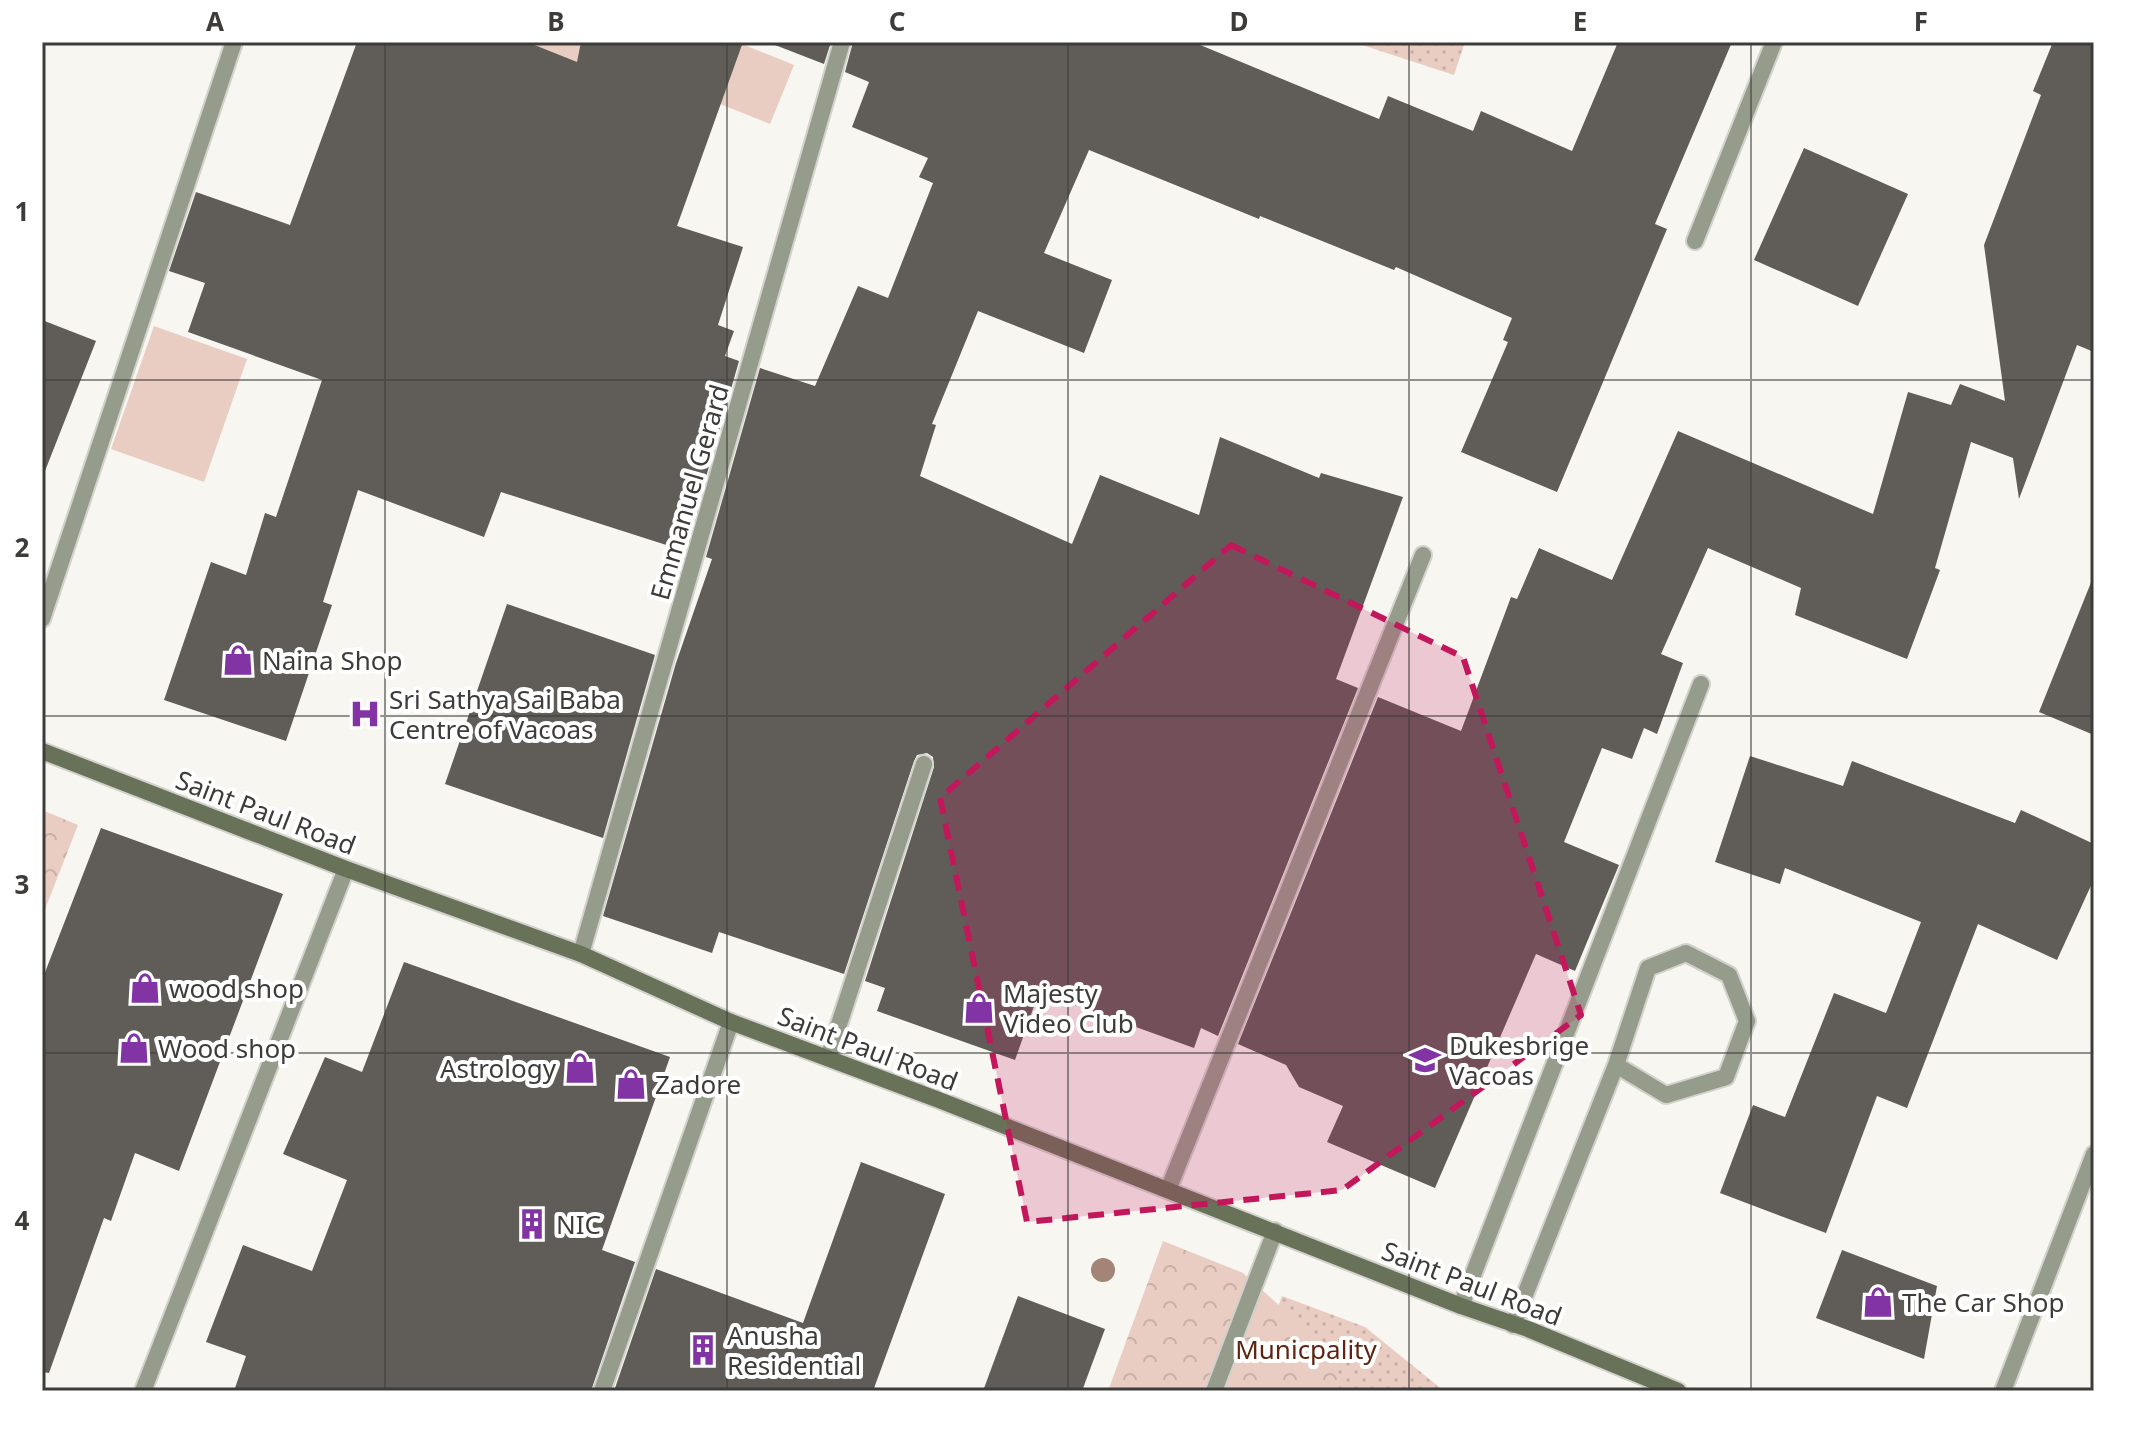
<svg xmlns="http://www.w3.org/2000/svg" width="2136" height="1433" viewBox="0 0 2136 1433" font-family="'Noto Sans',sans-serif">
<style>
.grass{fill:url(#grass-dots)}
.forest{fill:url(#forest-crowns)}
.garden{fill:#e9ccc2}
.building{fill:#605d59}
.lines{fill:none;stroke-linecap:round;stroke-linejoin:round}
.lane-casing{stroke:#d2d1cc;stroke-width:20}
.street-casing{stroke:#d2d1cc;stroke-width:20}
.secondary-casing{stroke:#d2d1cc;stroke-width:20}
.lane{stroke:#959c8b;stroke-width:16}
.street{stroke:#959c8b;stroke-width:16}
.secondary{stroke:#687259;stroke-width:16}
.tree{fill:#a38476}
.marked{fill:#c2185b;fill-opacity:0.2;stroke:#c2185b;stroke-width:6;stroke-dasharray:16 10;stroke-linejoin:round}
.grid{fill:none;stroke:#3d3c3a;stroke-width:2;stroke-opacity:0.55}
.labels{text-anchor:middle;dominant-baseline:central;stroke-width:8;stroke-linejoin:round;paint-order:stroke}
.street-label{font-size:26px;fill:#3d3c3a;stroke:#fff}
.poi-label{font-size:26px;fill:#3d3c3a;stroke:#fff;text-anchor:start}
.park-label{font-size:26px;fill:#5e2612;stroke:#fff}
.neatline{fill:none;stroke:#3d3c3a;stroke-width:3}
.grid-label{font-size:26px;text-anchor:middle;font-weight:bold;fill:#3d3c3a}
</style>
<defs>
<pattern id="grass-dots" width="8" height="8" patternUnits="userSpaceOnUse" patternTransform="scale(2)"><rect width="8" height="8" fill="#e9ccc2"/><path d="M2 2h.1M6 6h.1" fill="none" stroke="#c9b0a7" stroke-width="1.8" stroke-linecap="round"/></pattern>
<pattern id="forest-crowns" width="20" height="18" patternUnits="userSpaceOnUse" patternTransform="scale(2)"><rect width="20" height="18" fill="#e9ccc2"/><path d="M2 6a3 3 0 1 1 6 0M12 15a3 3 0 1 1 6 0" fill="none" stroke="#c9b0a7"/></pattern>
</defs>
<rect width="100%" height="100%" fill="#f7f6f0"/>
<g class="grass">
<path d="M1353,42H1465L1454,75Z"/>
<path d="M1282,1296L1365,1327L1444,1391H1247Z"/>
</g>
<g class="forest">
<path d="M42,810L78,825L42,917Z"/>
<path d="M1163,1241L1243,1273L1332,1353L1339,1391H1108Z"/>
</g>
<g class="garden">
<path d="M539,42H737L794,65L770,124L600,56L518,94Z"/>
<path d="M154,326L247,359L204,482L111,449Z"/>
</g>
<g class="building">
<path d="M357,42H527L577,62L581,42H743L677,226L743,247L718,325L734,331L725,356L739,361L685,551L501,492L484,537L358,490L323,602L332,605L286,741L164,700L211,562L246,575L265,513L276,517L322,380L188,332L205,283L169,271L196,192L290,225Z"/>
<path d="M776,42H831L824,64L775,45Z"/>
<path d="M853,42H1193L1379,119L1388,96L1473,131L1481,111L1572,151L1618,42H1732L1655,224L1667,229L1557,492L1461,452L1508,342L1503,340L1512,318L1396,267L1394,270L1260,216L1259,219L1089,150L1044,253L1112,280L1084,353L978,311L932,424L936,425L920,476L1072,544L1100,475L1199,515L1220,437L1319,478L1321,473L1403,497L1336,679L1358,688L1218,1036L1201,1028L1194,1048L1039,992L1015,1060L877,1011L885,988L865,981L934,767L933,757L927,753L917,755L914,761L844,974L719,932L712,953L603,916L676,663L712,559L706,557L760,368L815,386L858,286L888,298L933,183L919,177L928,158L852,127L869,82L845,72Z"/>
<path d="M2053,42H2094V352L2077,345L2019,499L2013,458L1971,442L1935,568L1940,570L1907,659L1795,615L1801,588L1708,548L1661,654L1683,663L1657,734L1644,728L1632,759L1602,748L1564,842L1619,865L1575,971L1536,954L1435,1188L1327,1142L1343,1106L1299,1087L1286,1065L1238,1044L1378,697L1461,731L1511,597L1517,599L1539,548L1612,580L1678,431L1873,514L1908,392L1951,405L1960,384L2005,401L1984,245L2041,95L2033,91Z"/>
<path d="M1804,148L1908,194L1858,306L1754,260Z"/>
<path d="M42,320L96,341L45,471L42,470Z"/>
<path d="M2092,580L2094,581V735L2039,712Z"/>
<path d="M507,604L655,655L603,838L445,784Z"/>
<path d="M1750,756L1843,786L1852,761L2015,823L2021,810L2094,844V879L2057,960L1978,924L1907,1108L1877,1096L1826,1233L1720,1193L1753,1105L1785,1117L1834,993L1886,1013L1921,922L1785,868L1780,884L1715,862Z"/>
<path d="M101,828L283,894L179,1171L135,1153L111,1221L104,1218L49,1373L42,1372V980Z"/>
<path d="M404,962L670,1057L602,1250L635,1262L591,1391H234L246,1356L206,1342L243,1245L312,1271L347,1180L283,1154L325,1057L362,1072Z"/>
<path d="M861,1162L945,1194L873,1391H614L656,1269L803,1323Z"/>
<path d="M1842,1250L1937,1286L1924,1359L1816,1318Z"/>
<path d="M1018,1296L1105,1329L1082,1391H983Z"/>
</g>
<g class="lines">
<defs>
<g id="lane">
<path d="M602,1391L731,1022"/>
<path d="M1214,1391L1275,1231"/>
</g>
<g id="street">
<path d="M1695,241L1774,42"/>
<path d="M42,619L234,42"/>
<path d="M581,954L842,42"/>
<path d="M828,1058L924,764"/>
<path d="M1168,1190L1423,555"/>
<path d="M1461,1306L1701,684"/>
<path d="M1513,1325L1616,1065L1648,968L1686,953L1729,975L1747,1021L1726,1077L1666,1095L1616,1065"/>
<path d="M143,1391L346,869"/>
<path d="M2003,1391L2094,1154"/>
</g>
<path id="secondary" d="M42,751L346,869L581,954L731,1022L939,1100L1461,1306L1528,1329L1678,1391"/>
</defs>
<use href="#lane" class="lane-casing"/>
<use href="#street" class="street-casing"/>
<use href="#secondary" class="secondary-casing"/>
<use href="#lane" class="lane"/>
<use href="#street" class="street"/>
<use href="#secondary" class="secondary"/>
</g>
<circle class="tree" cx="1103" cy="1270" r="12"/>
<path class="marked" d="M1231,545L1463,657L1581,1015L1342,1190L1027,1222L940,798Z"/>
<path class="grid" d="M385,42V1391M727,42V1391M1068,42V1391M1409,42V1391M1751,42V1391M42,380H2094M42,716H2094M42,1053H2094"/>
<defs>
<symbol id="shop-bare" viewBox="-9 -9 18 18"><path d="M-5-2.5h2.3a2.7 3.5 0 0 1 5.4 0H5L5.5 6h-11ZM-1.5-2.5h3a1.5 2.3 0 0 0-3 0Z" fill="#8234a4" stroke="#fff" stroke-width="2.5" paint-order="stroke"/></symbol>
<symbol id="hospital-bare" viewBox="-9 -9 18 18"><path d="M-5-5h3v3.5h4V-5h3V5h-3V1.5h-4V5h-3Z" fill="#8234a4" stroke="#fff" stroke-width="2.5" paint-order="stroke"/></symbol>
<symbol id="school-bare" viewBox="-9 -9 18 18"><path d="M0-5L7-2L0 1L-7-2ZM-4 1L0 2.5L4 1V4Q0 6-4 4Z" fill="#8234a4" stroke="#fff" stroke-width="2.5" paint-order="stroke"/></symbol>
<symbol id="building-bare" viewBox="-9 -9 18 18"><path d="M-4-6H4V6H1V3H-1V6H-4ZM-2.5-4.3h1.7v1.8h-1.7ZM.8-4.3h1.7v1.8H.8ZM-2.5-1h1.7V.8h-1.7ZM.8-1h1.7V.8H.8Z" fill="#8234a4" stroke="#fff" stroke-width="2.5" paint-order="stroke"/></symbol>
</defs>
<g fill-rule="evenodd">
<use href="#shop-bare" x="216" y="638" width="44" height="44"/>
<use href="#hospital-bare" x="343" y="692" width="44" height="44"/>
<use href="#shop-bare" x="123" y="966" width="44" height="44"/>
<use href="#shop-bare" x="957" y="986" width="44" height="44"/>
<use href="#shop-bare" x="112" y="1026" width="44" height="44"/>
<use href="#school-bare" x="1403" y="1038" width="44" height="44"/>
<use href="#shop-bare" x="558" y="1046" width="44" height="44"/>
<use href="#shop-bare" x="609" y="1062" width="44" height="44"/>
<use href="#building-bare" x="510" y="1202" width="44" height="44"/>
<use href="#shop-bare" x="1856" y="1280" width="44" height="44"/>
<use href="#building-bare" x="681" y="1328" width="44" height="44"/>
</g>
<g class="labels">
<g class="street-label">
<text transform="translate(689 492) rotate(-74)">Emmanuel Gerard</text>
<text transform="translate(266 812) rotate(21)">Saint Paul Road</text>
<text transform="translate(868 1048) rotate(21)">Saint Paul Road</text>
<text transform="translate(1472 1283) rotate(21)">Saint Paul Road</text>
</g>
<g class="poi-label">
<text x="262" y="660">Naina Shop</text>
<text x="389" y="699">Sri Sathya Sai Baba<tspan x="389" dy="30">Centre of Vacoas</tspan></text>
<text x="169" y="988">wood shop</text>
<text x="1003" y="993">Majesty<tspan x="1003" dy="30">Video Club</tspan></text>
<text x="1449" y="1045">Dukesbrige<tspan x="1449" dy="30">Vacoas</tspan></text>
<text x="158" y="1048">Wood shop</text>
<text x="556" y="1068" text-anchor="end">Astrology</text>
<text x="655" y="1084">Zadore</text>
<text x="556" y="1224">NIC</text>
<text x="1902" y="1302">The Car Shop</text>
<text x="727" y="1335">Anusha<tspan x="727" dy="30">Residential</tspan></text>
</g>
<g class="park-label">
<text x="1306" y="1349">Municpality</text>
</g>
</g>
<rect width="2136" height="1433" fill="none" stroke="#ffffff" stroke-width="88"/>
<rect x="44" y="44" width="2048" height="1345" class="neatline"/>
<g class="grid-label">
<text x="215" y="31">A</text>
<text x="556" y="31">B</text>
<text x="897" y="31">C</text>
<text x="1239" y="31">D</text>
<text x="1580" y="31">E</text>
<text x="1921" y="31">F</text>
<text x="22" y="221">1</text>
<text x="22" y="557">2</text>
<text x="22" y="894">3</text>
<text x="22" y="1230">4</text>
</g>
</svg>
